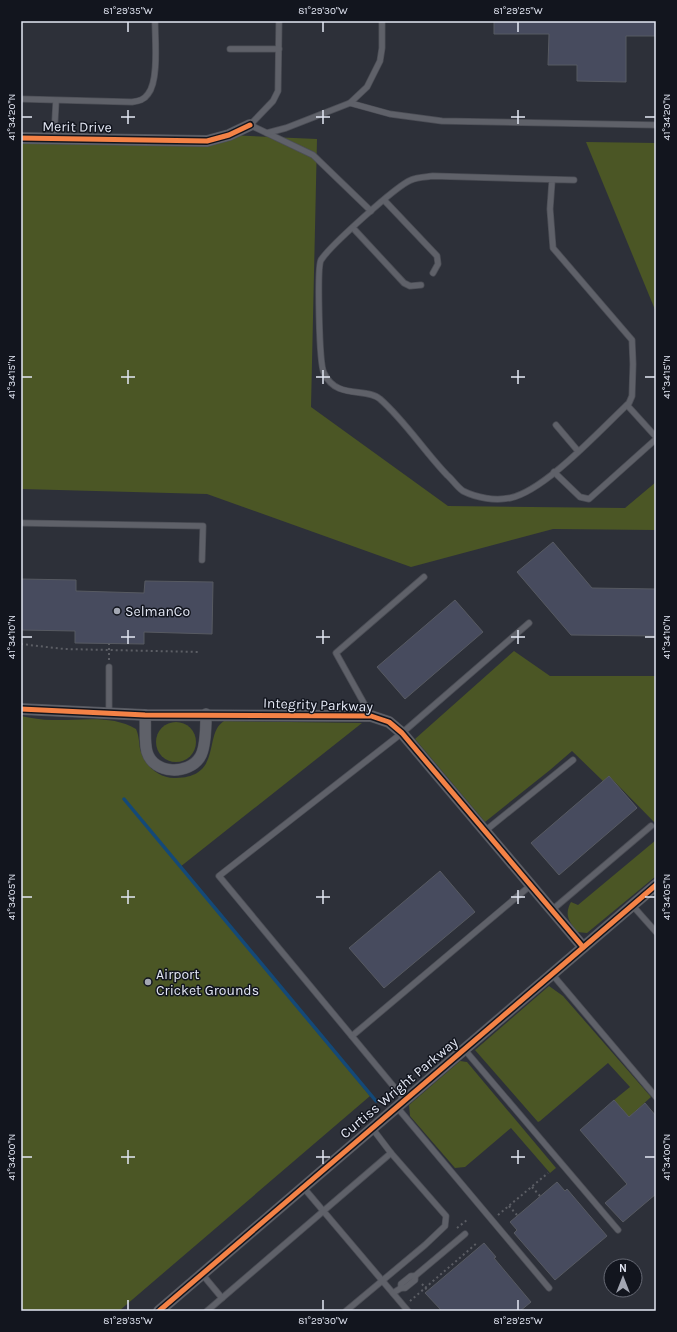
<svg xmlns="http://www.w3.org/2000/svg" width="677" height="1332" viewBox="0 0 677 1332" font-family="Karla,sans-serif">
<style>
.green{fill:#4b5625}
.lines{fill:none;stroke-linecap:round;stroke-linejoin:round}
.stream{stroke:#144978;stroke-width:3.5}
.building{fill:#474b5e;stroke:#575a62}
.service-casing{stroke:#4c4e56;stroke-width:7}
.minor-casing{stroke:#4c4e56;stroke-width:12}
.path{stroke:#5c5e65;stroke-width:2;stroke-dasharray:2 3;stroke-linecap:butt}
.service{stroke:#5f6169;stroke-width:5.5}
.minor{stroke:#5f6169;stroke-width:11}
.cycleway-casing{stroke:#12151e;stroke-width:8}
.cycleway{stroke:#f48246;stroke-width:5}
.ticks{fill:none;stroke:#e3e7f4;stroke-width:1.5}
.poi-dot{fill:#a3a7b3;stroke:#12151e;stroke-width:1.5}
.labels{text-anchor:middle;dominant-baseline:central;stroke-width:3;stroke-linejoin:round;paint-order:stroke}
.street-label{font-size:14px;fill:#e3e7f4;stroke:#12151e}
.poi-label{font-size:14px;fill:#e3e7f4;stroke:#12151e;text-anchor:start}
.neatline{fill:none;stroke:#e3e7f4;stroke-width:1.5}
.ticks-label{font-size:10px;text-anchor:middle;fill:#e3e7f4}
</style>
<rect width="100%" height="100%" fill="#2d3039"/>
<g class="green">
<path d="M229,135L317,139L311,407L448,506L625,508L656,482V530L553,529L411,567L207,494L21,489V138Z"/>
<path d="M586,142L656,143V312Z"/>
<path d="M514,651L550,676H656V824L609,776L603,781L572,751L550,770L485,822L415,739Z"/>
<path d="M21,716C31,718 42,720 52,720C80,721 111,714 136,729C139,736 139,742 140,749C144,765 159,779 176,778C223,777 203,734 224,721L362,723L180,867L370,1096L119,1311H21Z"/>
<circle cx="176" cy="742" r="20"/>
<path d="M656,840V876L587,933L577,932C569,921 564,915 571,902L578,905Z"/>
<path d="M549,986L563,996L651,1097L629,1117L614,1100L630,1087L608,1063L540,1121L538,1122L475,1050Z"/>
<path d="M460,1061L467,1062L556,1168L550,1173L511,1128L465,1167L455,1168L410,1116L409,1105Z"/>
</g>
<g class="lines">
<path class="stream" d="M124,799L376,1101"/>
</g>
<g class="building">
<path d="M494,21H656V36H626V82L577,81V65H548L549,34H494Z"/>
<path d="M553,542L592,588L656,589V636L571,635L517,572Z"/>
<path d="M21,579L76,580V591L144,593L145,581L213,582L212,634L144,632V644L75,643V631L21,630Z"/>
<path d="M455,600L483,632L405,699L377,667Z"/>
<path d="M609,776L637,808L559,875L531,843Z"/>
<path d="M440,871L475,912L384,988L349,948Z"/>
<path d="M614,1100L629,1117L645,1103L656,1116V1194L623,1222L605,1203L627,1184L580,1130Z"/>
<path d="M557,1182L565,1191L567,1189L607,1236L555,1280L514,1233L517,1230L510,1222Z"/>
<path d="M484,1243L496,1257L494,1258L531,1302L520,1311H442L425,1293Z"/>
</g>
<g class="lines">
<defs>
<g id="service">
<path d="M279,21L278,91L273,101L250,125L313,155L371,211"/>
<path d="M230,49H279"/>
<path d="M21,99L132,102C139,101 144,100 148,94C159,81 155,39 155,21"/>
<path d="M350,103L390,114L442,121L656,125"/>
<path d="M267,133L286,128L350,103L367,87L380,61L382,48V21"/>
<path d="M54,138L56,101"/>
<path d="M552,181L550,209L553,248L632,340L633,364L632,396L629,403C601,429 545,491 510,498C495,501 477,498 463,491C457,487 452,479 447,475C424,451 405,421 380,399C367,387 336,400 324,373C319,364 317,267 321,260C330,246 396,186 411,180C417,177 426,177 433,176L574,180"/>
<path d="M384,200L437,256L438,264L433,273"/>
<path d="M353,228L404,283L410,286L421,285"/>
<path d="M627,405L656,437"/>
<path d="M556,425L578,451"/>
<path d="M554,472L580,497L589,499L656,439"/>
<path d="M21,523L203,526L202,560"/>
<path d="M109,714V667"/>
<path d="M371,716L336,653L424,577"/>
<path d="M485,831L573,760"/>
<path d="M632,905L656,932"/>
<path d="M552,910L651,826"/>
<path d="M552,974L656,1097"/>
<path d="M352,1036L531,885"/>
<path d="M464,1049L618,1230"/>
<path d="M404,1099L219,876L402,733L529,623"/>
<path d="M396,1106L549,1288"/>
<path d="M303,1187L408,1311"/>
<path d="M202,1274L222,1298"/>
<path d="M401,1288V1284L411,1276H415"/>
<path d="M393,1293L401,1288H405L415,1280V1276L465,1234"/>
<path d="M207,1311L391,1153L372,1128"/>
<path d="M346,1311L425,1245L445,1226L446,1216L391,1153"/>
</g>
<g id="minor">
<path d="M21,138L207,141L229,135L250,125"/>
<path d="M21,709L145,715L371,716L389,722L402,733L583,947"/>
<path d="M145,715C146,727 144,741 147,752C154,775 189,775 200,757C206,748 206,725 206,714"/>
<path d="M159,1311L656,885"/>
</g>
</defs>
<use href="#service" class="service-casing"/>
<use href="#minor" class="minor-casing"/>
<g class="path">
<path d="M21,644L64,649L200,652"/>
<path d="M109,660V644"/>
<path d="M532,1187L540,1196"/>
<path d="M509,1206L517,1215"/>
<path d="M498,1215L548,1173"/>
<path d="M457,1228L467,1220"/>
<path d="M422,1284L428,1291"/>
<path d="M410,1301L477,1243"/>
</g>
<use href="#service" class="service"/>
<use href="#minor" class="minor"/>
<defs>
<g id="cycleway">
<path d="M21,138L207,141L229,135L250,125"/>
<path d="M21,709L145,715L371,716L389,722L402,733L583,947"/>
<path d="M159,1311L656,885"/>
</g>
</defs>
<use href="#cycleway" class="cycleway-casing"/>
<use href="#cycleway" class="cycleway"/>
</g>
<path class="ticks" d="M128,22V32M323,22V32M518,22V32M128,110V124M323,110V124M518,110V124M22,117H32M121,117H135M316,117H330M511,117H525M645,117H655M128,370V384M323,370V384M518,370V384M22,377H32M121,377H135M316,377H330M511,377H525M645,377H655M128,630V644M323,630V644M518,630V644M22,637H32M121,637H135M316,637H330M511,637H525M645,637H655M128,890V904M323,890V904M518,890V904M22,897H32M121,897H135M316,897H330M511,897H525M645,897H655M128,1150V1164M323,1150V1164M518,1150V1164M22,1157H32M121,1157H135M316,1157H330M511,1157H525M645,1157H655M128,1300V1310M323,1300V1310M518,1300V1310"/>
<g class="poi-dot">
<circle cx="117" cy="611" r="4"/>
<circle cx="148" cy="982" r="4"/>
</g>
<g class="labels">
<g class="street-label">
<text transform="translate(77 127) rotate(1)">Merit Drive</text>
<text transform="translate(318 705) rotate(2)">Integrity Parkway</text>
<text transform="translate(399 1088) rotate(-40)">Curtiss Wright Parkway</text>
</g>
<g class="poi-label">
<text x="125" y="611">SelmanCo</text>
<text x="156" y="974">Airport<tspan x="156" dy="16">Cricket Grounds</tspan></text>
</g>
</g>
<rect width="677" height="1332" fill="none" stroke="#12151e" stroke-width="44"/>
<g transform="translate(623 1278)"><circle r="19" fill="#12151e" stroke="#666974"/>
<path d="M0-3L7 15L0 10L-7 15Z" fill="#a3a7b3"/>
<text y="-6" font-size="11" font-weight="bold" text-anchor="middle" fill="#e3e7f4">N</text>
</g>
<rect x="22" y="22" width="633" height="1288" class="neatline"/>
<g class="ticks-label">
<text x="128" y="14">81°29'35"W</text>
<text x="323" y="14">81°29'30"W</text>
<text x="518" y="14">81°29'25"W</text>
<text transform="translate(11 117) rotate(-90)" y="4">41°34'20"N</text>
<text transform="translate(666 117) rotate(-90)" y="4">41°34'20"N</text>
<text transform="translate(11 377) rotate(-90)" y="4">41°34'15"N</text>
<text transform="translate(666 377) rotate(-90)" y="4">41°34'15"N</text>
<text transform="translate(11 637) rotate(-90)" y="4">41°34'10"N</text>
<text transform="translate(666 637) rotate(-90)" y="4">41°34'10"N</text>
<text transform="translate(11 897) rotate(-90)" y="4">41°34'05"N</text>
<text transform="translate(666 897) rotate(-90)" y="4">41°34'05"N</text>
<text transform="translate(11 1157) rotate(-90)" y="4">41°34'00"N</text>
<text transform="translate(666 1157) rotate(-90)" y="4">41°34'00"N</text>
<text x="128" y="1324">81°29'35"W</text>
<text x="323" y="1324">81°29'30"W</text>
<text x="518" y="1324">81°29'25"W</text>
</g>
</svg>
